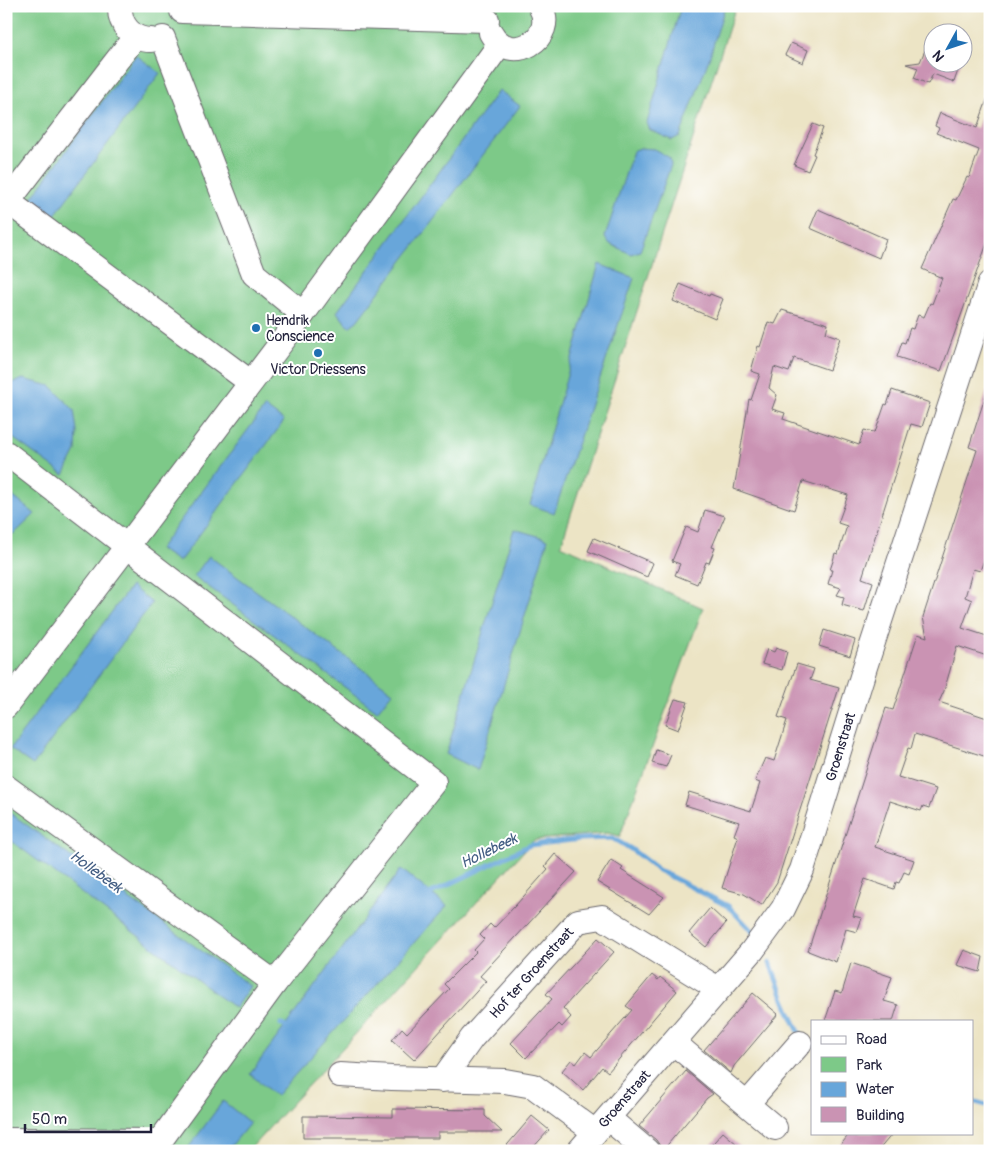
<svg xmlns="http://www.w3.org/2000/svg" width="996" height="1157" viewBox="0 0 996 1157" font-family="Pangolin,sans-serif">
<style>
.green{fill:#7dc988;stroke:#507662}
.water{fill:#68a6da;stroke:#45648a}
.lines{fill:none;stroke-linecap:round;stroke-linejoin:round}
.stream{stroke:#68a6da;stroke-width:5}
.building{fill:#ca93b3}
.minor-casing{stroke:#69666b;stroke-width:26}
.minor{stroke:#fff;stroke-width:24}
.poi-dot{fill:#1f6fb2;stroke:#fff;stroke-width:2}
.labels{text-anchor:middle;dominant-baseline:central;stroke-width:4;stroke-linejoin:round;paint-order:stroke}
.poi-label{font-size:14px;fill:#22223b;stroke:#fff;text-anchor:start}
.street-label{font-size:14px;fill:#22223b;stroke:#fff}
.water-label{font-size:15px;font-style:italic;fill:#425d83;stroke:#fff}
</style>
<rect width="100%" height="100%" fill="#fff"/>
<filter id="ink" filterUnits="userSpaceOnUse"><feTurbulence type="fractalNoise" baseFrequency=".02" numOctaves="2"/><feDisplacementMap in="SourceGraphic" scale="10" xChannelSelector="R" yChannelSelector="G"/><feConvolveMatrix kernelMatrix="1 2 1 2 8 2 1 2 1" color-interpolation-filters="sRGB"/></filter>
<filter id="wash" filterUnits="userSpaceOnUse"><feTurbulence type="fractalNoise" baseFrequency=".0096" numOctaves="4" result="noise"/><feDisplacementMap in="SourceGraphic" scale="20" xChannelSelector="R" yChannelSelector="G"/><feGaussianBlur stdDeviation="1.12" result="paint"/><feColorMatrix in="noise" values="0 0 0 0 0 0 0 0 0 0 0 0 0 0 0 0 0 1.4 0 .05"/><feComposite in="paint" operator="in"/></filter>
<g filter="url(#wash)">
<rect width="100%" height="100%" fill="#ece4c5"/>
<path class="green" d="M6,6H736L561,545L703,608L620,836L607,833L534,840L248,1151H6Z"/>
<g class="water">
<path d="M681,6H725L709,59L680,136L672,140L650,130L647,123Z"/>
<path d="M136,55L160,73L54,216L31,199Z"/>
<path d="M499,90L520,106L357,321L349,327L337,312Z"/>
<path d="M640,148L654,149L670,158L671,165L640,251L631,254L610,244L605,237L633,151Z"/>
<path d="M599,264L634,278L554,513L530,505Z"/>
<path d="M23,379L51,386L74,410L77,431L76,451L64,475L6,433V385Z"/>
<path d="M265,407L284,421L179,562L159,549Z"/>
<path d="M6,491L35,514L15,533L6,536Z"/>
<path d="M514,529L548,539L478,770L446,754Z"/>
<path d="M209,556L393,692L377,711L194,576Z"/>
<path d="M131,586L152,603L33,765L10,749Z"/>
<path d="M6,810L250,986L235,1008L6,837Z"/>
<path d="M401,869L447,906L276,1096L250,1074Z"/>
<path d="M223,1101L250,1123L227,1151H186Z"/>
</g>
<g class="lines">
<g class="stream">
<path d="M425,896L530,845L581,839L612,838L631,849L658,870L728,906L753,932"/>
<path d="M770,963C780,989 788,1013 802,1037"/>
<path d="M281,1024L290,1030"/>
<path d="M972,1101L990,1106"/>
</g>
</g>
<g id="blocks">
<g class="building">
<path d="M933,31L934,62H961L954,82L933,74L928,84L914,78L918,68L906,64L920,62Z"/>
<path d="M791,43L808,50L803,63L785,55Z"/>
<path d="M988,97H990V235L941,371L897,357L902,342L905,343L910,328L913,329L918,315L924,317L930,303L932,304L942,278L922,269L953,199L956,200L967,177L969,178L979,150L936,133L939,128L935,126L940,113L977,128Z"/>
<path d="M813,124L823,128L813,154L815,155L808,171L794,165Z"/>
<path d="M818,209L886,239L879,258L810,228Z"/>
<path d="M680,284L709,296L710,294L723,299L715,319L673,301Z"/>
<path d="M782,310L828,324L826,333L840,338L829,370L794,358L789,372L774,367L769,388L777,395L772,409L785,413L783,419L859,445L864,430L874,432L876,430L885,404L887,405L892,390L930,403L922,427L911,424L862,578L873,582L864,611L842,605L844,597L837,595L841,588L828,584L832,570H830L833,561L835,553L838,554L847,526L838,523L848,495L803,481L794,510L734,489L749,399L751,400L760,374L751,371L758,346L760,347L768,322L775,324Z"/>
<path d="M987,391H990V543L980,571L973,569L965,597L972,600L962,628L990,637V657L957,646L944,691L939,702L990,719V758L915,734L911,749L908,748L898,777L936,789L929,808L923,806L921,811L890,801L875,847L914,860L909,874L904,872L899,883L896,882L894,889L865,879L853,916L862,918L857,932L846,929L836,962L808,951L886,708L893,710L918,634L927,637L923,617L977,450L969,447Z"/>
<path d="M705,510L725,516L712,547L715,548L709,563L706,562L697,584L675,575L680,564L672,561L686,527L698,532Z"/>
<path d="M594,538L653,563L647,577L588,551Z"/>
<path d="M824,630L855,640L850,656L819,646Z"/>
<path d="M776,648L787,652L782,670L762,664L767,649L774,652Z"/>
<path d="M797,664L814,669L810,680L839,688L777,882L762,905L744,894L722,888L738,837L734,835L739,822L685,805L689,792L751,811L760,783L755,781L765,758L774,761L787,720L778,717Z"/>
<path d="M675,699L688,702L678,730L665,725Z"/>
<path d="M656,750L671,755L666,767L652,763Z"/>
<path d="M555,854L576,872L480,976L486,981L414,1060L392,1040L402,1028L407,1033L449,989L444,984L476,952L474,950L484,939L480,935L490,924L494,928L515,906L548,869L545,866Z"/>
<path d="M611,860L623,868L621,870L664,897L649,914L597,882Z"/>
<path d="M710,908L726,923L706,947L689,933Z"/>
<path d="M598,938L614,952L563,1008L571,1017L562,1027L559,1024L526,1058L511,1043L552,999L546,994Z"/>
<path d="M964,950L983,957L980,972L957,965Z"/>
<path d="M851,963L892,977L884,1001L898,1005L893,1021H825L835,991L842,993Z"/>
<path d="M652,975L658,980L660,977L677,991L608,1072L602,1067L583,1090L562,1071L571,1060L576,1064L585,1052L591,1057L632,1010L626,1006Z"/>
<path d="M753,993L778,1014L734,1066L731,1073L704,1050Z"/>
<path d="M686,1071L713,1094L707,1098L663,1150L656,1140L639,1126Z"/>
<path d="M393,1109L485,1110V1116L502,1132H438V1138H303V1116L393,1117Z"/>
<path d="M532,1116L549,1130L530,1151H502Z"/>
<path d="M723,1132L745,1151H706Z"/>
<path d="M850,1133H893L878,1151H836Z"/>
</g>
</g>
</g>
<g filter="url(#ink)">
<use href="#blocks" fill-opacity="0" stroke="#69666b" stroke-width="1"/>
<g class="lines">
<defs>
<g id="minor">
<path d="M120,6C119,25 132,40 151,40"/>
<path d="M182,11L487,20"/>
<path d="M491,33C510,67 559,38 540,6"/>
<path d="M163,38L254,274L303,314"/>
<path d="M6,200L250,382"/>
<path d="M6,204L135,37"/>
<path d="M6,453L434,782L275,983L160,1141L6,1140"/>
<path d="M6,706L303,314L500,44"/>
<path d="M6,787L275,983"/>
<path d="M674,1043L775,1128"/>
<path d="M340,1075L392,1078L505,1081L533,1086L595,1132"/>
<path id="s1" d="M442,1080L472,1038L578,921L602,917L718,989"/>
<path d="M747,1104L800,1043"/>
<path d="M608,1118L647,1151"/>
<path id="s2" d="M579,1151L752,951L783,909L802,870L865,667L990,283"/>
</g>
</defs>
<use href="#minor" class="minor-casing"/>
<use href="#minor" class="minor"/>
</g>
</g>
<g class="poi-dot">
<circle cx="256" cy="328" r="5"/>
<circle cx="318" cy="353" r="5"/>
</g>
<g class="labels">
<g class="poi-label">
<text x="266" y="320">Hendrik<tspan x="266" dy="16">Conscience</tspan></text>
<text x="318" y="369" text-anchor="middle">Victor Driessens</text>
</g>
<g class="street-label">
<text stroke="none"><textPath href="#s2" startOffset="489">Groenstraat</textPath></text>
<text stroke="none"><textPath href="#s1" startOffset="140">Hof ter Groenstraat</textPath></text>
<text stroke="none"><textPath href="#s2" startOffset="69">Groenstraat</textPath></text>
</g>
<g class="water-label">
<text transform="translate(489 851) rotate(-26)">Hollebeek</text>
<text transform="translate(96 872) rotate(36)">Hollebeek</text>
</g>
</g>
<rect width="996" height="1157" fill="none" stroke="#fff" stroke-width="25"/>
<rect x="811" y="1020" width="162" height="115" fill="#ffffff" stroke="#a7a7b1"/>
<rect x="821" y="1036" width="25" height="8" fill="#ffffff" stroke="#a7a7b1"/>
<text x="856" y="1044" font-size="15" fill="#22223b">Road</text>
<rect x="821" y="1057" width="25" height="15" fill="#7dc988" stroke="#a7a7b1"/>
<text x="856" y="1070" font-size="15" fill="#22223b">Park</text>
<rect x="821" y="1082" width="25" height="15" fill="#68a6da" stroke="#a7a7b1"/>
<text x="856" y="1094" font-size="15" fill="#22223b">Water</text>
<rect x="821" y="1107" width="25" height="15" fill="#ca93b3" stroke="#a7a7b1"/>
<text x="856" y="1120" font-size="15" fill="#22223b">Building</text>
<g transform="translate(948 48) rotate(230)"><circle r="24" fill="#ffffff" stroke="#a7a7b1"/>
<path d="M0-4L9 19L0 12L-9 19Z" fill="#1f6fb2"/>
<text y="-8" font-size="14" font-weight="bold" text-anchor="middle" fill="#22223b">N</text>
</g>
<path d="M25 1124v8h126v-8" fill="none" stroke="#22223b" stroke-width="2.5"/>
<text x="32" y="1124" font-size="15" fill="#22223b" stroke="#ffffff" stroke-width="4" paint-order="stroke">50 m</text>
</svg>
